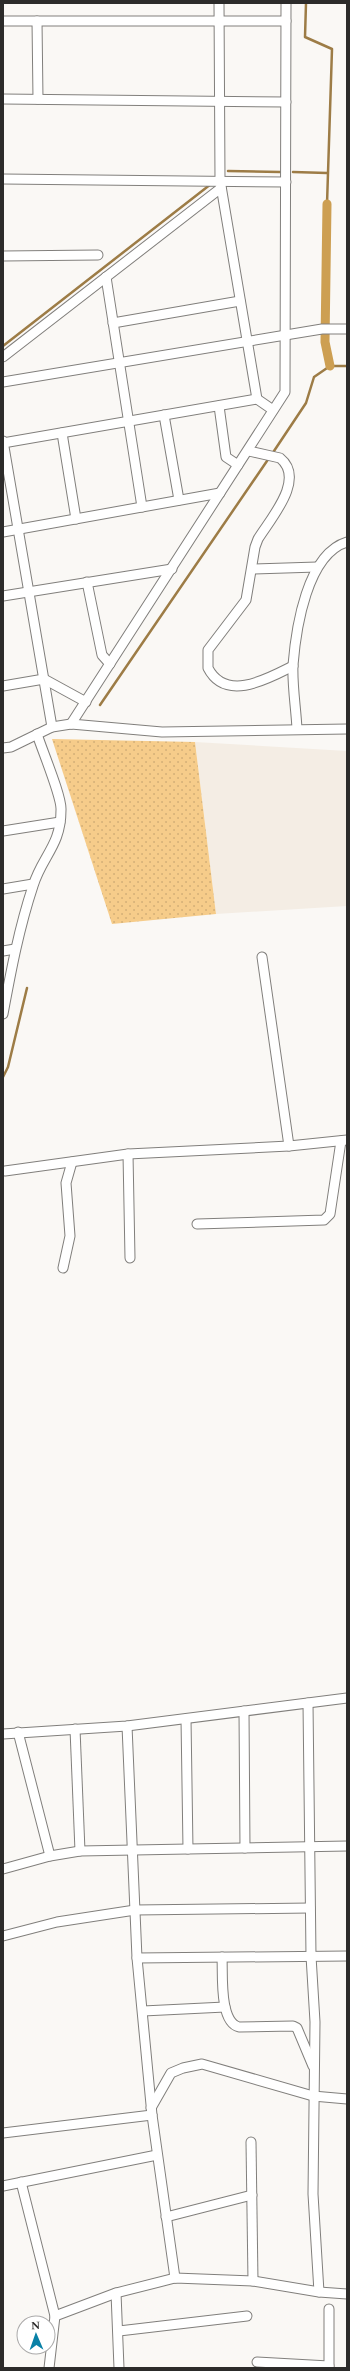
<svg xmlns="http://www.w3.org/2000/svg" width="350" height="2371" viewBox="0 0 350 2371" font-family="Spectral,serif">
<style>
.built{fill:#f4ede4}
.garden{fill:url(#garden-dots)}
.lines{fill:none;stroke-linecap:round;stroke-linejoin:round}
.stream{stroke:#9d7c46;stroke-width:2.5}
.canal{stroke:#cd9f52;stroke-width:9}
.street-casing{stroke:#817f7c;stroke-width:11}
.street{stroke:#fff;stroke-width:9}
</style>
<defs>
<pattern id="garden-dots" width="8" height="8" patternUnits="userSpaceOnUse"><rect width="8" height="8" fill="#f6cc8a"/><path d="M2 2h.1M6 6h.1" fill="none" stroke="#d3af77" stroke-width="1.8" stroke-linecap="round"/></pattern>
</defs>
<rect width="100%" height="100%" fill="#faf8f5"/>
<path class="built" d="M195,742L347,751V906L216,914Z"/>
<path class="garden" d="M52,739L195,742L216,914L112,924Z"/>
<g class="lines">
<g class="stream">
<path d="M306,3L305,37L332,49L327,204"/>
<path d="M228,171L280,172"/>
<path d="M293,172L327,173"/>
<path d="M3,346L211,184"/>
<path d="M272,454L306,403L314,377L330,366H347"/>
<path d="M100,705L269,458"/>
<path d="M3,1077L8,1067L27,988"/>
</g>
<path class="canal" d="M327,204L325,342L330,366"/>
<defs>
<g id="street">
<path d="M219,3L220,180L257,399"/>
<path d="M3,21H286"/>
<path d="M37,21L38,99"/>
<path d="M3,99L286,102"/>
<path d="M3,179L286,182"/>
<path d="M3,256L98,255"/>
<path d="M106,277L142,507"/>
<path d="M113,323L240,301"/>
<path d="M3,357L221,188"/>
<path d="M3,382L322,329H347"/>
<path d="M219,406L226,457L238,465"/>
<path d="M164,415L179,500"/>
<path d="M62,433L76,519"/>
<path d="M3,441L52,727"/>
<path d="M3,443L257,399L273,410"/>
<path d="M249,451L280,458C306,479 271,518 258,539L255,547L246,600L208,650V668C226,703 269,678 293,666"/>
<path d="M3,532L220,493"/>
<path d="M252,569L317,567"/>
<path d="M87,582L102,655L110,664"/>
<path d="M3,596L172,569"/>
<path d="M3,686L44,679L86,702"/>
<path d="M71,724L285,392L286,3"/>
<path d="M297,729C296,708 292,685 293,665C296,628 307,554 347,542"/>
<path d="M3,748L11,747L52,727L71,724L162,732L347,729"/>
<path d="M3,831L60,822"/>
<path d="M3,889L33,884"/>
<path d="M3,951L15,949"/>
<path d="M262,957L289,1146"/>
<path d="M3,1014C11,971 19,928 33,886C42,856 61,846 61,810C62,797 42,750 37,734"/>
<path d="M128,1154L130,1258"/>
<path d="M5,1171L128,1154L289,1146L347,1140"/>
<path d="M197,1224L324,1220L330,1214L341,1141"/>
<path d="M63,1268L70,1236L66,1183L72,1162"/>
<path d="M308,1703L311,1956L315,2022L313,2194L319,2292"/>
<path d="M244,1711L245,1848"/>
<path d="M186,1719L188,1849"/>
<path d="M127,1726L137,1958L152,2115L175,2278"/>
<path d="M75,1729L80,1851"/>
<path d="M18,1732L50,1856"/>
<path d="M3,1734L127,1726L347,1698"/>
<path d="M3,1869L50,1856L80,1851L347,1846"/>
<path d="M3,1936L57,1922L135,1910L310,1908"/>
<path d="M222,1957C223,1974 219,2022 239,2027L293,2026L297,2028L313,2066"/>
<path d="M137,1958L347,1956"/>
<path d="M143,2011L225,2007"/>
<path d="M151,2108L171,2073L183,2068L202,2064L313,2096L347,2099"/>
<path d="M3,2133L152,2115"/>
<path d="M251,2142L253,2281"/>
<path d="M21,2182L55,2316L49,2368"/>
<path d="M3,2186L157,2155"/>
<path d="M166,2217L252,2195"/>
<path d="M116,2293L119,2368"/>
<path d="M329,2309V2368"/>
<path d="M55,2316L116,2293L175,2278L253,2281L319,2292L347,2294"/>
<path d="M119,2331L247,2316"/>
<path d="M257,2362L329,2366"/>
</g>
</defs>
<use href="#street" class="street-casing"/>
<use href="#street" class="street"/>
</g>
<rect width="350" height="2371" fill="none" stroke="#2c2b2a" stroke-width="8"/>
<g transform="translate(36 2335) rotate(358)"><circle r="19" fill="#ffffff" stroke="#abaaaa"/>
<path d="M0-3L7 15L0 10L-7 15Z" fill="#0981a7"/>
<text y="-6" font-size="11" font-weight="bold" text-anchor="middle" fill="#2c2b2a">N</text>
</g>
</svg>
